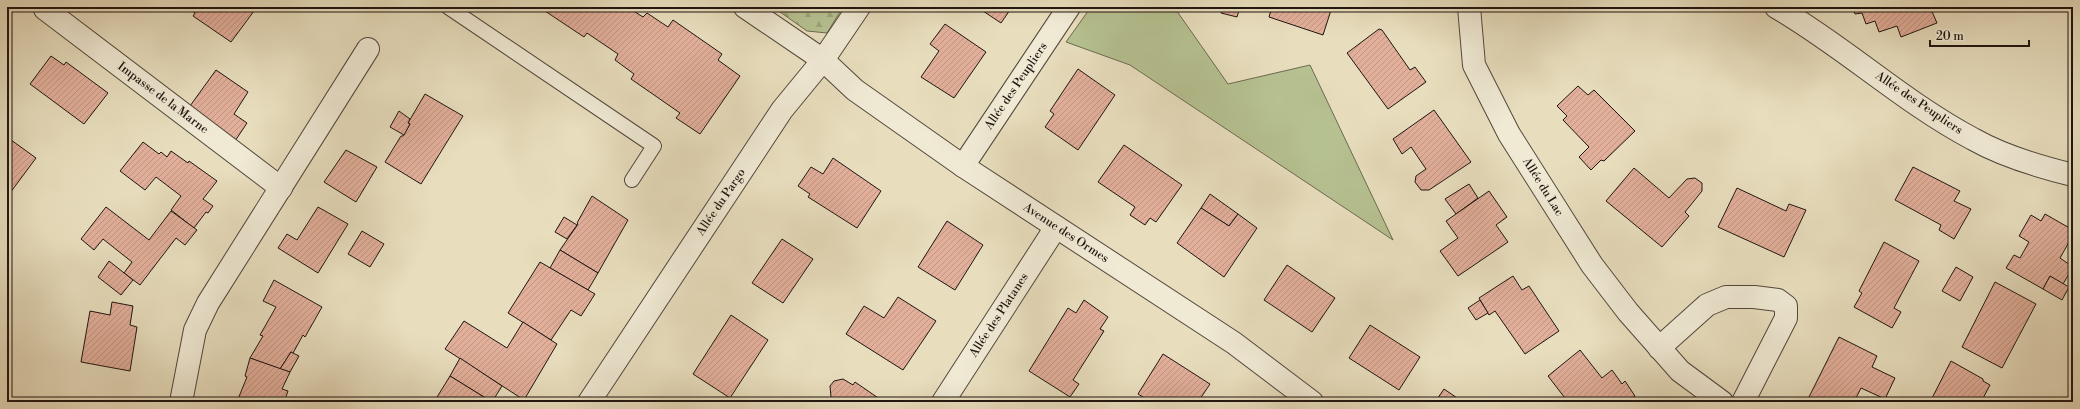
<svg xmlns="http://www.w3.org/2000/svg" width="2080" height="409" viewBox="0 0 2080 409" font-family="'Libre Bodoni',serif">
<style>
.grass{fill:#b6c191;stroke:#6a6b50}
.forest{fill:url(#forest-firs);stroke:#6a6b50}
.building{fill:url(#building-hatch);stroke:#1f1510}
.lines{fill:none;stroke-linecap:round;stroke-linejoin:round}
.lane-casing{stroke:#51473c;stroke-width:16}
.street-casing{stroke:#51473c;stroke-width:24}
.lane{stroke:#f0ead5;stroke-width:14}
.street{stroke:#f0ead5;stroke-width:22}
.labels{text-anchor:middle;dominant-baseline:central;stroke-width:3;stroke-linejoin:round;paint-order:stroke}
.street-label{font-size:12px;fill:#1f1510;stroke:#f0ead5}
</style>
<defs>
<pattern id="forest-firs" width="22" height="20" patternUnits="userSpaceOnUse"><rect width="22" height="20" fill="#b6c191"/><path d="M5 1l3.5 6h-7zM16 11l3.5 6h-7z" fill="#9ca57c"/></pattern>
<pattern id="building-hatch" width="6" height="6" patternUnits="userSpaceOnUse"><rect width="6" height="6" fill="#e2af9b"/><path d="M-1 1l2-2M0 6l6-6M5 7l2-2" fill="none" stroke="#c19684"/></pattern>
</defs>
<rect width="100%" height="100%" fill="#e8debe"/>
<filter id="stains"><feTurbulence type="fractalNoise" baseFrequency=".005" numOctaves="4"/><feColorMatrix values="0 0 0 0 .2 0 0 0 0 .09 0 0 0 0 .02 0 0 0 .5 -.17"/></filter>
<radialGradient id="worn" r=".72"><stop offset=".6" stop-color="#630" stop-opacity="0"/><stop offset="1" stop-color="#630" stop-opacity=".3"/></radialGradient>
<path class="grass" d="M1091,7H1174L1228,84L1310,65L1393,240L1130,65L1066,42Z"/>
<path class="forest" d="M773,7H843L827,33L807,31Z"/>
<g class="building">
<path d="M187,7H257L231,42L193,16L195,13Z"/>
<path d="M539,7H634L632,10L643,17L647,13L668,27L673,20L722,54L718,60L740,76L700,134L676,118L680,113L631,79L634,74L615,60L618,54L587,33L584,37Z"/>
<path d="M977,7H1012L1001,23Z"/>
<path d="M1222,7H1221H1240L1237,17L1221,13Z"/>
<path d="M1272,7H1332L1323,35L1269,17Z"/>
<path d="M1852,7H1930L1937,23L1901,37L1897,26L1879,32L1875,21L1866,24L1862,13L1855,14Z"/>
<path d="M945,24L986,52L954,98L921,77L939,51L930,44Z"/>
<path d="M1379,29L1382,30L1410,70L1415,67L1426,82L1388,109L1347,53Z"/>
<path d="M51,56L64,65L66,62L108,93L84,124L30,84Z"/>
<path d="M1078,69L1115,95L1078,150L1045,127L1054,114L1050,111Z"/>
<path d="M216,70L248,92L234,114L247,123L235,141L190,106Z"/>
<path d="M1578,86L1588,95L1594,90L1635,131L1604,161L1601,160L1591,170L1579,157L1589,147L1563,120L1567,116L1557,106Z"/>
<path d="M425,94L463,116L421,184L385,162L401,136H403L410,124L408,123Z"/>
<path d="M1434,110L1471,162L1429,190H1421L1415,182L1416,176L1426,169L1411,147L1402,154L1393,139Z"/>
<path d="M399,111L410,119L408,123L410,124L404,135L390,127Z"/>
<path d="M7,137L36,158L7,197Z"/>
<path d="M143,142L159,154L161,152L167,157L171,151L188,163L189,161L217,181L203,199L213,206L208,213L206,212L194,228L171,210L181,196L156,177L145,190L120,171Z"/>
<path d="M1124,145L1182,185L1156,222L1150,218L1145,225L1130,215L1135,207L1098,182Z"/>
<path d="M346,150L377,167L356,202L324,182Z"/>
<path d="M833,158L881,191L857,228L808,197L810,194L798,186L811,167L823,174Z"/>
<path d="M1913,167L1960,191L1954,201L1971,209L1954,239L1939,230L1941,225L1895,200Z"/>
<path d="M1634,168L1669,198L1687,179L1695,178L1702,183V191L1685,212L1689,216L1662,247L1606,201Z"/>
<path d="M1469,184L1478,198L1456,214L1445,199Z"/>
<path d="M1737,188L1786,211L1789,204L1806,210L1784,257L1718,227Z"/>
<path d="M1489,191L1507,217L1496,225L1508,242L1458,276L1440,251L1458,238L1446,221Z"/>
<path d="M1210,194L1238,214L1229,226L1201,208Z"/>
<path d="M592,196L628,220L598,273L560,250L578,224L577,223Z"/>
<path d="M106,207L149,240L171,211L197,230L185,245L176,238L140,285L124,273L132,262L103,239L94,250L81,239Z"/>
<path d="M318,207L348,224L318,273L278,248L287,234L297,240Z"/>
<path d="M1201,208L1229,226L1238,214L1257,228L1224,277L1177,243Z"/>
<path d="M2045,214L2073,230V235L2060,258L2073,267L2063,284L2050,276L2043,289L2006,268L2014,255L2020,258L2029,242L2019,236L2031,215L2041,221Z"/>
<path d="M564,217L577,225L567,239L555,232Z"/>
<path d="M947,221L983,245L955,290L918,267Z"/>
<path d="M362,231L384,244L370,267L348,254Z"/>
<path d="M782,239L813,259L783,303L752,283Z"/>
<path d="M1884,242L1919,261L1894,308L1901,312L1892,328L1854,307L1862,293L1859,291Z"/>
<path d="M560,250L598,273L588,290L550,268Z"/>
<path d="M109,261L133,280L121,295L98,277Z"/>
<path d="M540,262L595,294L581,316L571,310L551,340L508,313Z"/>
<path d="M1287,265L1335,298L1312,332L1264,300Z"/>
<path d="M1956,267L1973,277L1960,301L1942,291Z"/>
<path d="M1513,276L1522,290L1529,286L1559,331L1525,354L1495,311L1489,315L1479,298Z"/>
<path d="M2050,276L2069,287L2062,300L2043,289Z"/>
<path d="M274,280L322,307L305,337L303,335L293,353L291,352L280,369L250,358L263,336L260,335L276,307L263,301Z"/>
<path d="M1995,282L2036,304L2002,368L1962,347Z"/>
<path d="M898,297L936,321L903,370L846,334L864,306L884,318Z"/>
<path d="M1084,300L1108,317L1100,329L1104,331L1073,380L1079,384L1070,397L1029,371L1068,308L1076,313Z"/>
<path d="M1480,300L1488,313L1476,320L1468,308Z"/>
<path d="M112,302L133,306L130,325L137,327L130,371L81,362L90,311L110,315Z"/>
<path d="M731,315L768,340L730,398L693,374Z"/>
<path d="M464,321L507,348L523,322L557,344L524,400L445,349Z"/>
<path d="M1370,325L1420,357L1399,390L1349,358Z"/>
<path d="M1839,337L1877,356L1872,367L1895,378L1885,399L1861,388L1854,402H1814L1808,399Z"/>
<path d="M1580,350L1602,378L1612,370L1622,384L1625,381L1635,396L1627,402H1568L1548,376Z"/>
<path d="M291,352L299,356L290,372L280,369Z"/>
<path d="M1163,354L1210,384L1198,402H1151L1138,394Z"/>
<path d="M250,358L290,372L282,389L288,391L284,402H239L240,400L238,399L247,377L245,376Z"/>
<path d="M460,358L502,386L492,402L450,376Z"/>
<path d="M1951,361L1983,379V381L1990,385L1981,402L1973,399L1971,402H1930Z"/>
<path d="M450,376L492,402H434Z"/>
<path d="M843,379L853,385L855,382L884,402H838L831,397L830,386L834,381Z"/>
<path d="M1444,389L1463,402H1435Z"/>
</g>
<g class="lines">
<defs>
<path id="lane" d="M448,7L654,146L632,180"/>
<g id="street">
<path d="M745,7L823,60L855,90L963,166L1234,343L1312,402"/>
<path d="M1469,7L1474,65L1509,134L1592,265L1628,312L1680,371L1722,402"/>
<path d="M1776,7C1845,47 1903,102 1973,139C2003,156 2040,167 2073,175"/>
<path d="M45,9L281,188"/>
<path d="M963,166L1069,7"/>
<path d="M1659,348L1707,305L1726,297H1754L1778,300L1786,306V318L1743,402"/>
<path d="M181,402L195,330L208,303L368,49"/>
<path d="M589,402L782,110L823,60L859,7"/>
<path d="M943,402L1056,227"/>
</g>
</defs>
<use href="#lane" class="lane-casing"/>
<use href="#street" class="street-casing"/>
<use href="#lane" class="lane"/>
<use href="#street" class="street"/>
</g>
<g class="labels">
<g class="street-label">
<text transform="translate(1016 86) rotate(-56)">Allée des Peupliers</text>
<text transform="translate(163 98) rotate(37)">Impasse de la Marne</text>
<text transform="translate(1919 103) rotate(34)">Allée des Peupliers</text>
<text transform="translate(1543 187) rotate(58)">Allée du Lac</text>
<text transform="translate(721 202) rotate(-56)">Allée du Pargo</text>
<text transform="translate(1066 233) rotate(33)">Avenue des Ormes</text>
<text transform="translate(999 315) rotate(-57)">Allée des Platanes</text>
</g>
</g>
<rect width="2080" height="409" fill="none" stroke="#e8debe" stroke-width="24"/>
<rect x="8" y="8" width="2064" height="393" fill="none" stroke="#1f1510" stroke-width="2"/>
<rect x="12" y="12" width="2056" height="385" fill="none" stroke="#1f1510"/>
<path d="M1930 40v6h99v-6" fill="none" stroke="#1f1510" stroke-width="2"/>
<text x="1936" y="40" font-size="12" fill="#1f1510" stroke="#f0ead5" stroke-width="3" paint-order="stroke">20 m</text>
<rect width="100%" height="100%" filter="url(#stains)"/>
<rect width="100%" height="100%" fill="url(#worn)"/>
</svg>
